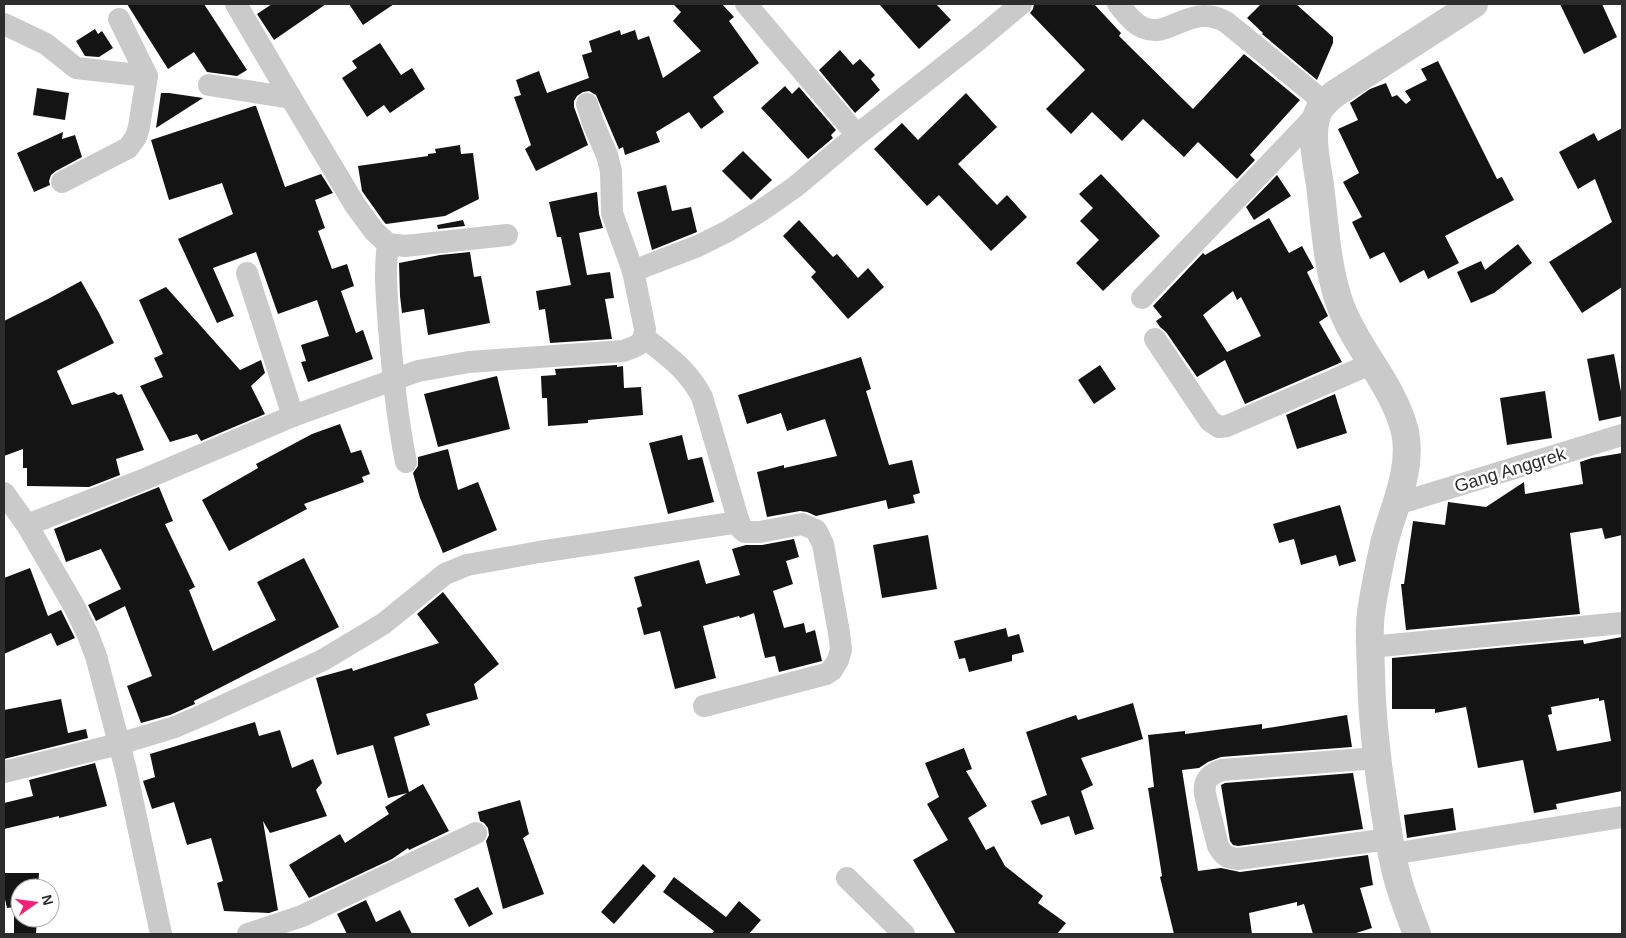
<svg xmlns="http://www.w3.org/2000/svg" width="1626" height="938" viewBox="0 0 1626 938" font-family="Helvetica,sans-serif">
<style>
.building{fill:#141414;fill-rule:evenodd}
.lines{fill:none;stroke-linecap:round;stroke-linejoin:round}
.minor{stroke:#cacaca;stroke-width:22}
.tertiary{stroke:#cacaca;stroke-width:28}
.labels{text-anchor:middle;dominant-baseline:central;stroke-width:5;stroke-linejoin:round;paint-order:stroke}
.street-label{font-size:18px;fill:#2d2d2d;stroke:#fff}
</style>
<rect width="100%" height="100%" fill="#fff"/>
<g class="building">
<path d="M127,4H204L247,70L237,76L207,72L194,52L168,69Z"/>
<path d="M272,4H326L274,40L257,14Z"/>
<path d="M349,4H394L363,25Z"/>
<path d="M673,4H722L734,17L729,21L759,63L713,97L724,112L701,129L689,112L656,132L660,142L625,155L623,147L619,149L596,95L589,91L583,92L577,96L574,101V107L588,145L536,171L525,149L531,145L514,97L521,95L516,80L539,71L547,93L589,78L582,55L592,52L589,41L620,30L621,35L635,30L638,40L649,36L663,78L701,51L673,21L681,12Z"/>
<path d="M879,4H936L951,20L919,49Z"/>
<path d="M1034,4H1094L1121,33L1119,36L1193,109L1244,54L1300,100L1250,155L1255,160L1237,179L1198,142L1184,157L1143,119L1122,141L1092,112L1071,134L1046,109L1085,70L1030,13L1033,9Z"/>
<path d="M1261,4H1296L1333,37V43L1317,80L1262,34L1263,33L1247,18Z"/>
<path d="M1560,4H1602L1617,37L1584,54Z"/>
<path d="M95,29L98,34L102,31L113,48L99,57L85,56L76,41Z"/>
<path d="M380,43L401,75L412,68L425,89L390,113L384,105L367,117L342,78L357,68L352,61Z"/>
<path d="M840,50L853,65L860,59L875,75L871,79L880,90L855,113L819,70Z"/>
<path d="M1438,61L1497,179L1502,177L1514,200L1445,236L1459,263L1428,279L1424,270L1400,283L1384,252L1370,259L1352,222L1362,217L1343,182L1359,173L1338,129L1358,120L1350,103L1370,89L1386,83L1392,97L1397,95L1406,104L1411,100L1405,91L1427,80L1421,69Z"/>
<path d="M785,86L792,94L799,87L836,130L831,135L833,138L808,159L761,108Z"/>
<path d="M37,88L69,93L65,120L33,115Z"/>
<path d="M161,93H169L203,98L156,128Z"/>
<path d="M966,93L997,127L958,164L997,205L1007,195L1027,217L991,251L939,195L927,206L874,149L902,123L918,140Z"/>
<path d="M254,106H256L285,187L321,174L333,193L315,200L325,228L318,231L332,269L347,264L354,286L341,291L356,333L363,330L373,359L308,382L301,362L306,361L301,345L329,336L317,300L278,314L256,252L213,268L234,316L217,323L178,239L233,214L222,183L169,200L151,140Z"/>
<path d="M1622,128V287L1582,313L1549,262L1612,222L1595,179L1578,189L1559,152L1594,133L1598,141Z"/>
<path d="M63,132L62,139L75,135L82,157L56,171L51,175L49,181L50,185L34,192L17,153Z"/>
<path d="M460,145L461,154L473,153L479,199L445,216L386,224L384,222L362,191L358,166L428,156V154L436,153L435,149Z"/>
<path d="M743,151L772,180L751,200L722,171Z"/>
<path d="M1101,174L1160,236L1103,291L1076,263L1099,240L1080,221L1093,208L1079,194Z"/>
<path d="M1277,175L1291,196L1254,220L1246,207Z"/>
<path d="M666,185L672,211L691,207L697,232L652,250L637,192Z"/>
<path d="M597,192L599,214L603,228L579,233L587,275L610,272L614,298L605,299L612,339L550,343L545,309L539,310L536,291L571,285L561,237H557L549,202Z"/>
<path d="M1269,218L1289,253L1302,246L1314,268L1307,272L1328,316L1319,322L1342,362L1245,404L1225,360L1197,377L1166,332L1160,327L1156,321L1162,317L1153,306L1203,253L1205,255ZM1233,291L1237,300L1241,297L1261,336L1227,352L1203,315Z"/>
<path d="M463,220L465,226L438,229L437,225Z"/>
<path d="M799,220L833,257L837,254L858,278L868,268L884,287L848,319L811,277L816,272L783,236Z"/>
<path d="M1518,244L1532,263L1494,293L1471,303L1457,272L1481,261L1485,270Z"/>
<path d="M470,252L474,277L481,276L490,323L428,335L424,309L402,313L400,296L399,263L440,255Z"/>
<path d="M81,281L99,313L114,343L57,371L72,405L114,392L118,395L122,394L144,450L116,459L120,475L89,487L27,486V468H23V449L4,456V321L48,299Z"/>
<path d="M166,287L240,370L261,360L265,373L251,386L265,414L201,441L197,434L170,442L140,386L163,377L154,358L163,354L139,300Z"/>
<path d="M1614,354L1622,397V416L1599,421L1587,359Z"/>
<path d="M861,357L871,389L866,391L889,465L912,460L920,493L913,495L915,503L888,509L886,500L816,516L807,512L800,511L767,517L757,472L784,465V468L837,456L825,419L787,431L781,413L747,424L738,395Z"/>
<path d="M617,365V367L623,366L624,388L641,387L643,415L588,420V423L548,426L547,398H542L541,376L556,375L555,369Z"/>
<path d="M1100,365L1116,389L1094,404L1078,380Z"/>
<path d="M497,376L510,429L438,447L424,394Z"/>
<path d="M1545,391L1552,438L1507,445L1500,398Z"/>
<path d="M1335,394L1347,433L1297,449L1286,415Z"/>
<path d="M340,424L351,453L361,450L370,474L362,477L364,482L304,504L307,509L229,551L202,500L258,468L256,464L312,434Z"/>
<path d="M682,435L688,460L702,457L714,502L668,514L649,443Z"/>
<path d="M448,449L458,490L478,482L497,530L443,553L420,498L413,473L418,466V457Z"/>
<path d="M1622,453V535L1605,539L1602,528L1570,533L1580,614L1406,630L1401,584H1404L1413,521L1445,525L1448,502L1486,507L1524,482L1525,494L1583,484L1580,462L1592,458Z"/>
<path d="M159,487L173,521L165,524L195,587L189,590L213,651L276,620L257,582L304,558L339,627L194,701L195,704L170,715L141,723L127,686L152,676L125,606L96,621L88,605L121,589L101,549L66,562L54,529Z"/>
<path d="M1340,505L1356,561L1339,566L1336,555L1301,565L1294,539L1279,543L1273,524Z"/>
<path d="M928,535L937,589L882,598L873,545Z"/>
<path d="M794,539L799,557L786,561L793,584L773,591L784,628L804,623L806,633L815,630L822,661L779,672L775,656L765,658L754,613L740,618L739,616L703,626L716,678L675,689L660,631L644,635L637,608L642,606L634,577L699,560L706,584L740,575L732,549L746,545H762Z"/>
<path d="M30,568L48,616L61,610L75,638L57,646L51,633L4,654V578Z"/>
<path d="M443,592L499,664L474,684L478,699L426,714L430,725L394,737L409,792L423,784L449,831L409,850L408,848L392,859L309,898L289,865L340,834L345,843L389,814L385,807L407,793L388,798L373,745L337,755L316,678L352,668L353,671L439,643L417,614Z"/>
<path d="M1006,628L1008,637L1019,634L1024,652L1012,655V661L969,672L965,658L959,659L954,641Z"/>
<path d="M1622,637V791L1556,804L1557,809L1534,813L1523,760L1478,768L1466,707L1435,713V709H1392V658L1583,640L1584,644ZM1599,698V701L1604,700L1611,741L1557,751L1548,715L1552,714L1551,707Z"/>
<path d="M61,699L68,733L86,729L88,738L4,759V710Z"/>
<path d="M1133,703L1143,739L1081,758L1093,785L1081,791L1094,829L1075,835L1069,816L1041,825L1031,801L1047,795L1026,732L1076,715L1078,720Z"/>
<path d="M1347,715L1352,747L1221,757L1208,762L1199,768L1182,770L1198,871L1221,868L1240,872L1368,855L1373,885L1360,888L1372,928L1353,934H1313L1304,904L1297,906V902L1249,913L1252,934H1174L1160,877L1162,876L1148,788L1154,787L1148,735L1185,731V734L1262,724V729Z"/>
<path d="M255,722L259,736L280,730L292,768L313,759L322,783L316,790L327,816L270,833L263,821L278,910L269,913L224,911L217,883L223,881L211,838L187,845L174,802L152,809L143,781L155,777L150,754Z"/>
<path d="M964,748L972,769L966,771L987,806L968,818L986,850L994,846L1005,866L1043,896L1038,903L1066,923L1057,934H956L913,860L948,840L927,804L939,797L925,763Z"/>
<path d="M95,763L107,806L59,818V816L4,829V803L33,796L29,780Z"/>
<path d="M1353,773L1363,829L1238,846L1233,845L1230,841L1221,785L1225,783Z"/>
<path d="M520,800L529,834L523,838L544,894L503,909L486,841L489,835L488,828L484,823L480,821L478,812Z"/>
<path d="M1453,808L1456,830L1407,838L1404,815Z"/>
<path d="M643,864L656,876L614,924L601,912Z"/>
<path d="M4,873H39L38,888H20V918H37L36,934H14V907L7,908L4,895Z"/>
<path d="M674,877L726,917L739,901L761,920L749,934H712L714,931L663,892Z"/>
<path d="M478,887L493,914L469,927L454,899Z"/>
<path d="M366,900L376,922L400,910L412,934H347L337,914Z"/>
</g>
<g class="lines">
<g class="minor">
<path d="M236,4L291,98L355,205L374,231L388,244L405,246L507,235"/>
<path d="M746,4L857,135"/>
<path d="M1118,4C1125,12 1133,24 1144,28C1169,39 1191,2 1226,22L1324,102"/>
<path d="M4,24L46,44L76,68L147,76"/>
<path d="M209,85L291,98"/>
<path d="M587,104L593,123L607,155L611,171L612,213L633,271"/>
<path d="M62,182L128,148L136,137L139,127L147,76L119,19"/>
<path d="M388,244C384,272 387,300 389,328C393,374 397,418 406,462"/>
<path d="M247,273L293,416"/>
<path d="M1142,298L1317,114"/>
<path d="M645,338C668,356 688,370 702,397L741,529L745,532H760L802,524L816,530L823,544L839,633L841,650L838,660L832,670L826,674L704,706"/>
<path d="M1155,339L1210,421L1219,427L1227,426L1373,363"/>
<path d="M4,493L27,525L74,606L88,635L96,656L126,770L161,934"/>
<path d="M1397,504L1622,435"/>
<path d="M27,525L140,481L293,416L418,371L469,362L623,351C637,346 644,345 645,329L633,271L698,246L728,231L762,210L795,187L857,135L978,40L1021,4"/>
<path d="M1370,647L1622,623"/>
<path d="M1377,758L1222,770C1210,774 1203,780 1205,794L1218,846C1223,855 1227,858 1238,859L1389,839"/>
<path d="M4,772L119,744L175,727L203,715L323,660L383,624L445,574L467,565L539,552L739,522"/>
<path d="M1392,854L1622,817"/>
<path d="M847,878L904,934"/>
<path d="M248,934L302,916L476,833"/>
</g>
<path class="tertiary" d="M1417,934C1410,916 1403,898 1398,880C1391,856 1388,831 1384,806C1377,762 1372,719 1371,675C1371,655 1368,633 1371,613C1374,590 1379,567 1384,544C1393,508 1413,470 1405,432C1394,386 1358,351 1341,307C1327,269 1325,226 1320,185C1317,164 1310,137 1317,115C1320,105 1328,99 1336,93L1474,4"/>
</g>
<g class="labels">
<g class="street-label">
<text transform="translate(1510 470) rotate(-17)">Gang Anggrek</text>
</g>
</g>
<rect width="1626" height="938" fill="none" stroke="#2d2d2d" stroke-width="10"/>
<g transform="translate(35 903) rotate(76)"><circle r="24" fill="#ffffff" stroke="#ababab"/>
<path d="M0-4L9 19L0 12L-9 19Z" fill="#f51e78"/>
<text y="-8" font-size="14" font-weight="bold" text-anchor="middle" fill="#2d2d2d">N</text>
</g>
</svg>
